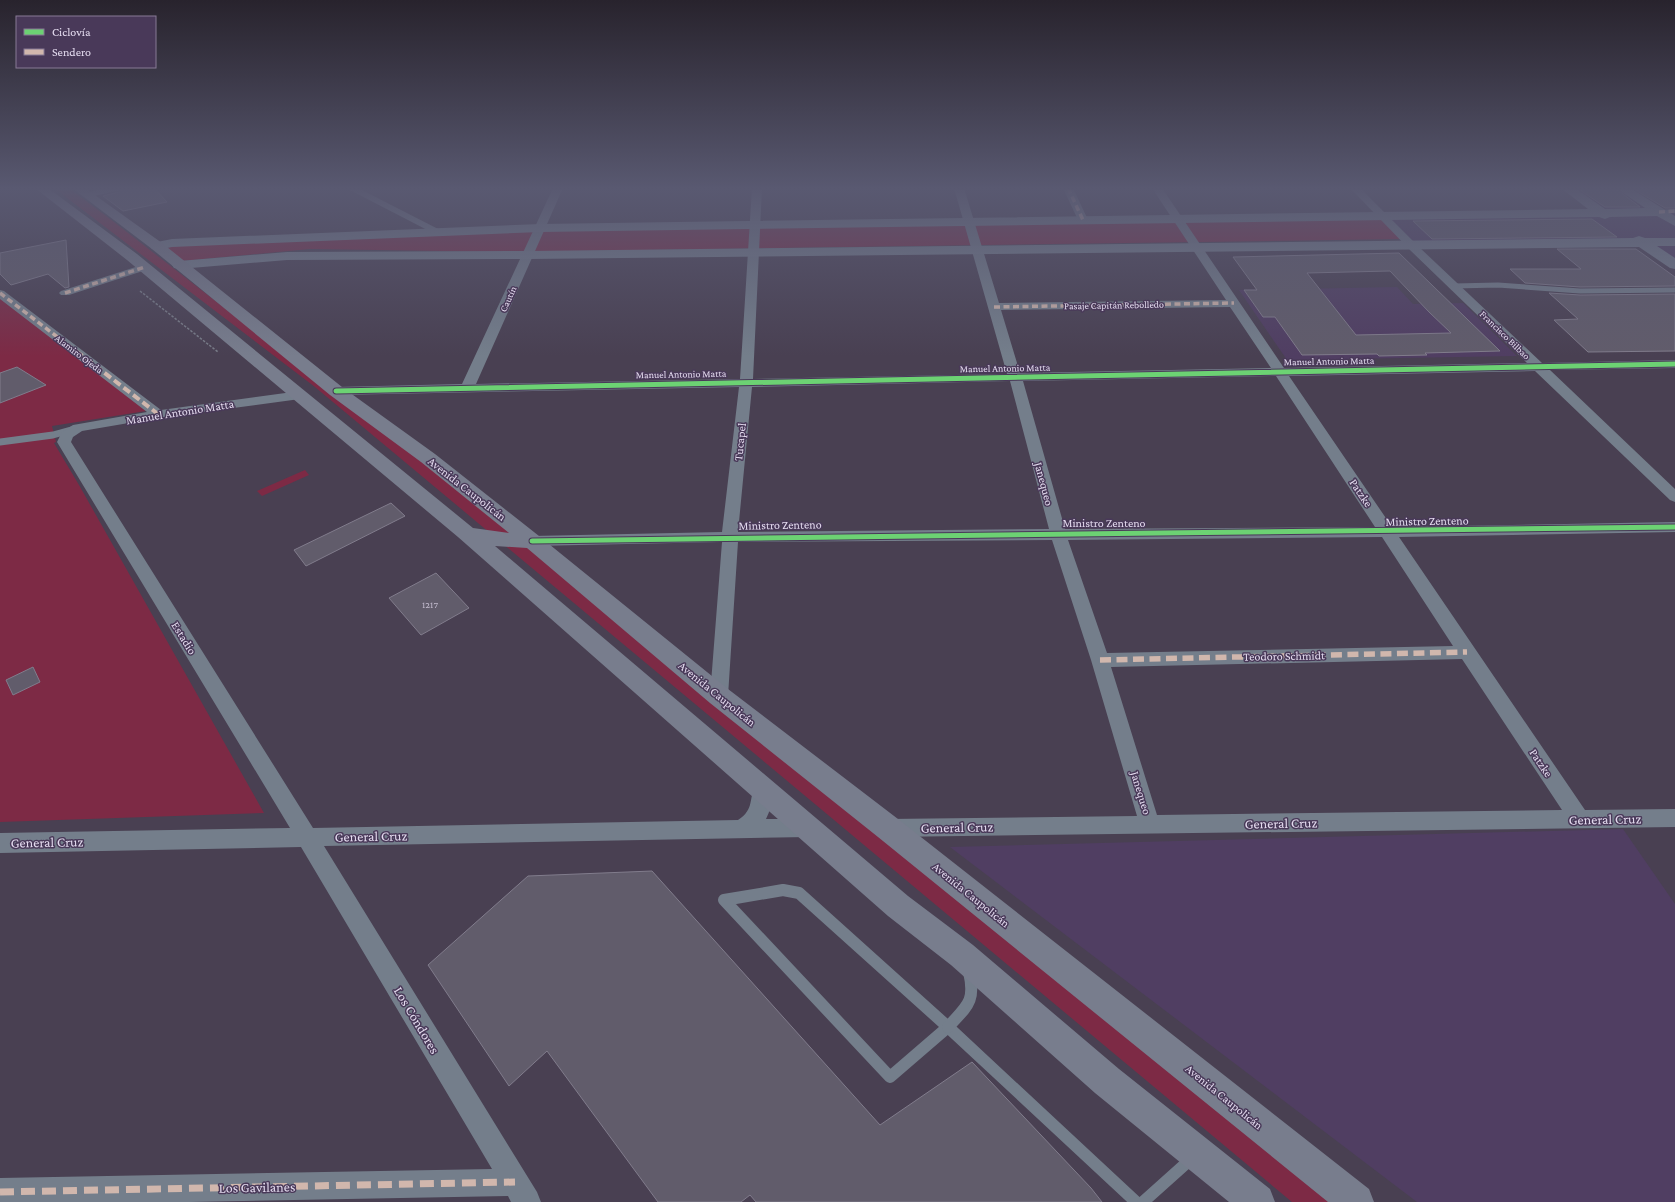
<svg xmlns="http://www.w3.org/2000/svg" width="1675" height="1202" viewBox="0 0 1675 1202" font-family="'Crimson Pro',serif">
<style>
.built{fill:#503e62}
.green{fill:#7d2a45}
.building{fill:#615c6b;stroke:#817c8c;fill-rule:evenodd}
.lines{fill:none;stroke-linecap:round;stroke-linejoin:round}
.path{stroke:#797c88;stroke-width:1.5;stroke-dasharray:2.5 1.5;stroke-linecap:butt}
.service-far2{stroke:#747e8b;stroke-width:5}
.service-far1{stroke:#747e8b;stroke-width:7}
.service{stroke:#747e8b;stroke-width:12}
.pedestrian{fill:#747e8b;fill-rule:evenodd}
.minor{fill:#747e8b;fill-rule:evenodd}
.secondary{fill:#77818f;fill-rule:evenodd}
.primary{fill:#787d8d;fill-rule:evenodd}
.quiet-far3{stroke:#d1b7ad;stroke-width:3.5;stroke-dasharray:6 3.5;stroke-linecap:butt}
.quiet-far2{stroke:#d1b7ad;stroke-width:4;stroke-dasharray:8 4;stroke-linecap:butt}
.quiet-far1{stroke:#d1b7ad;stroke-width:5.5;stroke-dasharray:11 5.5;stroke-linecap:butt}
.quiet{stroke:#d1b7ad;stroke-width:7;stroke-dasharray:14 7;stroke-linecap:butt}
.cycleway-casing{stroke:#493959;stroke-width:7}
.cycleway{stroke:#6cd273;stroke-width:5}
.labels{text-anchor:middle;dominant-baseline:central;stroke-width:3;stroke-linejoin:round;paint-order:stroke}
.far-street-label{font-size:10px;fill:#e4dbef;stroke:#493959}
.number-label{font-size:10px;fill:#c3bbce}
.street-label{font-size:12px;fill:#e4dbef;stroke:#493959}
.near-street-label{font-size:14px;fill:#e4dbef;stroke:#493959}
</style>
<rect width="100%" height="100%" fill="#494052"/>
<g class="built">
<path d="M1568,188H1615L1649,211L1675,210V263L1643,241L1417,245L1388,217L1604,213Z"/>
<path d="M1397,287L1413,304L1463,303L1517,356L1287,360L1239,290Z"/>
<path d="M1623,829L1675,904V1202H1417L950,847Z"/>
</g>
<g class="green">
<path d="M54,188H69L114,222L525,542L1342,1202H1292L315,387Z"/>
<path d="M1381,218L1402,239L508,252L310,249L182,261L165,249L173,246L515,231Z"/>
<path d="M0,296L146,411L52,426L56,442L54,443L79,485L264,813L0,822Z"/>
<path d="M305,470L309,475L262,496L257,491Z"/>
</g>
<g class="building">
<path d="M122,188H154L167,202L123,211L103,196L119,192Z"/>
<path d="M1577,188H1615L1640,207H1605Z"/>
<path d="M1632,188H1675V208H1665Z"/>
<path d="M1592,219L1617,237L1432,239L1413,221Z"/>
<path d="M66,240L69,287L65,288L48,274L11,285L0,274V253Z"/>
<path d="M1557,249H1636L1675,277V286L1580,287L1525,283L1510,269H1581Z"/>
<path d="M1399,253L1500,351L1425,353L1427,355L1379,356L1377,354L1302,355L1275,317H1263L1244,290H1257L1233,257ZM1390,271L1429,312L1451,333L1356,335L1307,273Z"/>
<path d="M1549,293L1580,295L1675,294V351L1588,352L1554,320L1578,319Z"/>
<path d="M17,367L46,385L0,403V373Z"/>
<path d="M391,503L405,516L306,566L294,550Z"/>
<path d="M436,573L469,608L421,635L389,598Z"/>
<path d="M33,667L40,682L13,695L6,680Z"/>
<path d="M652,871L880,1125L972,1062L1091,1188L1102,1202H756L750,1195L741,1202H658L547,1051L509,1086L428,965L528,876Z"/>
</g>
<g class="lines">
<path class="path" d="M140,291L218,352"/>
<g class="service-far2">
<path d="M87,195L118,188"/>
<path d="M1454,286L1498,285L1580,291L1675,290"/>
</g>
<path class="service-far1" d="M0,442L53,435L71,430"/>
<g class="service">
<path d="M783,890L799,893L948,1027L890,1077L724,900Z"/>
<path d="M948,1027L1136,1202"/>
<path d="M948,1027C967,1006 976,1002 969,972"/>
<path d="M1143,1202L1191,1159"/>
</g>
<path class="pedestrian" d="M1675,209V213L1659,214L1655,212L1659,210Z"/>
<g class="minor">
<path d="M346,188H358L444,232L439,235L435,234Z"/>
<path d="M553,188H563L476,384L740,379L752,188H762L753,379L1007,374L954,188H964L999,303L1226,300L1152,188H1162L1284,368L1527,363L1411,251L1350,188H1360L1419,247L1542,363L1675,360V368L1550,370L1675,489V502L1670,500L1535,371L1289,376L1392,527L1675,522V532L1399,537L1585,810L1675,809V827L888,837L881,835L877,828L881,821L888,819L1137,816L1091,660L1052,540L738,542L728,696L726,701L719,703L712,701L710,696L722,542L532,546L526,545L524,541L526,537L532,536L722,532L739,387L336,395L331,394L329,391L331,388L336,387L462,384ZM1230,307L1271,368L1020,373L1001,310ZM1276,376L1375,527L1065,529L1023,381ZM1010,381L1049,529L738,532L752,387ZM1382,537L1453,646L1107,653L1068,540ZM1462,659L1562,810L1157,815L1111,667Z"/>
<path d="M1063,188H1073L1088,220L1087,222L1083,223L1078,220Z"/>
<path d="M145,264L149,265L151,267L149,269L69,295H61L59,293L61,291Z"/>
<path d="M0,290L4,291L161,410L300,391L305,392L307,395L305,398L300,399L158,418L82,431L73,437L71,442L313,828L738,820C755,809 748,799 756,784L763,781L770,784C776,796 771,808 766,819H808L815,821L819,828L815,835L808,837L324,846L537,1192L541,1202H511L508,1196L190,1202H0V1178L492,1169L301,847L0,853V833L290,828L57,442L62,432L73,425L147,412L0,299Z"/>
</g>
<g class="secondary">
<path d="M1561,188H1575L1605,209L1645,208L1616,188H1630L1675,216V226L1657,216L1610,217L1605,219L1599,217L540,232L172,247L157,250L152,249L150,246L152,243L172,239L540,224L1588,209Z"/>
<path d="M1639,236L1645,238H1675V246H1657L1675,258V269L1670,268L1639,247L528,259L287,260L179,269L174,268L172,265L174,262L179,261L287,252L528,251L1633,238Z"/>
</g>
<path class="primary" d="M35,188H48L137,254L473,528L509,533L421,462L330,395L152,249L72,188H85L162,243L342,387L435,454L539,536L728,689L898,819L1369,1189L1374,1202H1328L878,837L710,703L527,548L495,546L908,896L973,945L1119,1069L1270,1189L1275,1202H1229L1095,1093L951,965L888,916L458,537L127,260Z"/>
<g class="quiet-far3">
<path d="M1068,188L1083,220"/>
<path d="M1659,212L1675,211"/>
<path d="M0,293L77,352"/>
<path d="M65,293L145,267"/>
<path d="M994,307L1234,303"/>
</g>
<path class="quiet-far2" d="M76,351L158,414"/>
<path class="quiet-far1" d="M1100,660L1467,652"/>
<path class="quiet" d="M0,1192L515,1182"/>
<defs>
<g id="cycleway">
<path d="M336,391L1675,364"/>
<path d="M532,541C913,533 1294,534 1675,527"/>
</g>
</defs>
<use href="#cycleway" class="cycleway-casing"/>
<use href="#cycleway" class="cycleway"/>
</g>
<linearGradient id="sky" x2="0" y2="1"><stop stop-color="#28232d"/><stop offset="0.53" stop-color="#595971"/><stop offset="1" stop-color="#595971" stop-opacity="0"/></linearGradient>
<rect width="1675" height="356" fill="url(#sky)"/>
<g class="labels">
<g class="far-street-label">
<text transform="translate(508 299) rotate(-65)">Cautín</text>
<text transform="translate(1114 305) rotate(-1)">Pasaje Capitán Rebolledo</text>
<text transform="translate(1505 335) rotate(44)">Francisco Bilbao</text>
<text transform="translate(79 354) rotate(37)">Alamiro Ojeda</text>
<text transform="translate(1329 361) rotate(-1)">Manuel Antonio Matta</text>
<text transform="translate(1005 368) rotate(-1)">Manuel Antonio Matta</text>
<text transform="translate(681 374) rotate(-1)">Manuel Antonio Matta</text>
</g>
<g class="number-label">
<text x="430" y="604">1217</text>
</g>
<g class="street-label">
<text transform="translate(180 412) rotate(-9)">Manuel Antonio Matta</text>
<text transform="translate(740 442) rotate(-84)">Tucapel</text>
<text transform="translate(1044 484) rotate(75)">Janequeo</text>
<text transform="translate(467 489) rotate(38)">Avenida Caupolicán</text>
<text transform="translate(1361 493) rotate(56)">Patzke</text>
<text transform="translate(1427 521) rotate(-1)">Ministro Zenteno</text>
<text x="1104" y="523">Ministro Zenteno</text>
<text transform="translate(780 525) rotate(-1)">Ministro Zenteno</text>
<text transform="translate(184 638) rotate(58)">Estadio</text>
<text transform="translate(1284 656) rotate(-1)">Teodoro Schmidt</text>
<text transform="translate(717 694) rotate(39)">Avenida Caupolicán</text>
<text transform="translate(1541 763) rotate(56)">Patzke</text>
<text transform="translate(1141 793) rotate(73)">Janequeo</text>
<text transform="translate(971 895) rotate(39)">Avenida Caupolicán</text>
<text transform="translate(1224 1097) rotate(39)">Avenida Caupolicán</text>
</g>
<g class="near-street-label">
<text transform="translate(1605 819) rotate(-1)">General Cruz</text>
<text transform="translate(1281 823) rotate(-1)">General Cruz</text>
<text transform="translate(957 827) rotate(-1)">General Cruz</text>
<text transform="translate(371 836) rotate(-1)">General Cruz</text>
<text transform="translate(47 842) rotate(-1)">General Cruz</text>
<text transform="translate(417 1020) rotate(59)">Los Cóndores</text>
<text transform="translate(257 1187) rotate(-1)">Los Gavilanes</text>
</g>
</g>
<rect x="16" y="16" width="140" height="52" fill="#493959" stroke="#877a95"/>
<rect x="24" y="29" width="20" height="6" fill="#6cd273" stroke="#877a95"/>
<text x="52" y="36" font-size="12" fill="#e4dbef">Ciclovía</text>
<rect x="24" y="49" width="20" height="6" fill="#d1b7ad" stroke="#877a95"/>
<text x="52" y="56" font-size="12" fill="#e4dbef">Sendero</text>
</svg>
